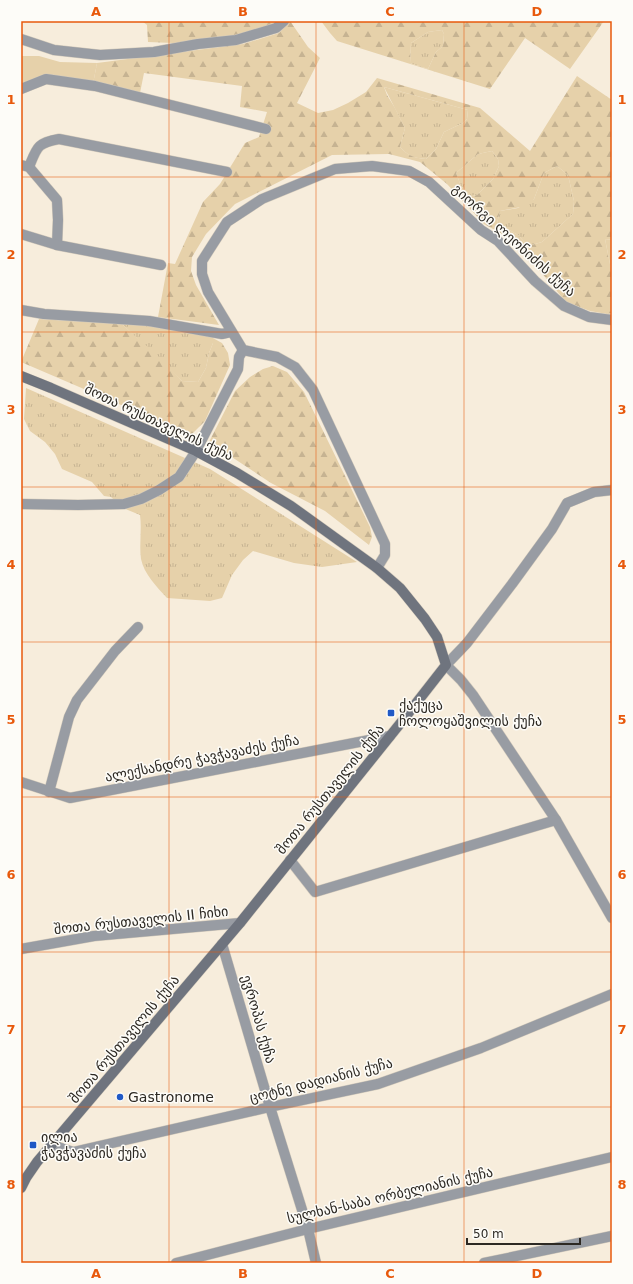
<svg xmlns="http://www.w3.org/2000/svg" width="633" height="1284" viewBox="0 0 633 1284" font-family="'DejaVu Sans','Noto Sans Georgian',sans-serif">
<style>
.grass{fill:url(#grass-tufts)}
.forest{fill:url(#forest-firs);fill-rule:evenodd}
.garden{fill:#e6d1aa}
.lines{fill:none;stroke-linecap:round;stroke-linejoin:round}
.minor-casing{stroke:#d3cabb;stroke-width:11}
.secondary-casing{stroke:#d3cabb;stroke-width:11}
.minor{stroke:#989ca3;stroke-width:10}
.secondary{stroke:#6f747e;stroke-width:10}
.grid{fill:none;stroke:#e8590c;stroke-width:1;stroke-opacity:0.55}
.poi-dot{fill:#2059c6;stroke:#fdfcf8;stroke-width:1.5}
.labels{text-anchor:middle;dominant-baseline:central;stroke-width:3;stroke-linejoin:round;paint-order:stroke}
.street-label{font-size:14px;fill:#2d2923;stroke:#fdfcf8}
.poi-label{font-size:14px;fill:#2d2923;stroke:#fdfcf8;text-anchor:start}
.neatline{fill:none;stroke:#e8590c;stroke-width:1.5}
.grid-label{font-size:13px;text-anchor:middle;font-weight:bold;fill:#e8590c}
</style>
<defs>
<pattern id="grass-tufts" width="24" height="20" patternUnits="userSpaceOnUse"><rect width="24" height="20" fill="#e6d1aa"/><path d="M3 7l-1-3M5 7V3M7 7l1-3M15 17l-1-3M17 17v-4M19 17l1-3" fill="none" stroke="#c6b392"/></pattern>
<pattern id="forest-firs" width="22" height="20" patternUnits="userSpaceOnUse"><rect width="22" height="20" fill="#e6d1aa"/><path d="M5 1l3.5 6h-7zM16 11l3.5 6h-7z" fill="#c6b392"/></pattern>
</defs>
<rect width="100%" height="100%" fill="#f7eddc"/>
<g class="grass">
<path d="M442,30L444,34L443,46L436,52L428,69L410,63L411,43L428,32Z"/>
<path d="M384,87L468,110L467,119L463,123L444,132L436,149L426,159C414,158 408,156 400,147L405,128Z"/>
<path d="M492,151L498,159L499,166L493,179L477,195L471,196L461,186L456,173L478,154Z"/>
<path d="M557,166L568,175L574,201L573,214L542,242L528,246L518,235L497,223L500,211L518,208L534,199L544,173Z"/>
<path d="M122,324H148L211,337L222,343H213L209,353L206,368L198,382L182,381Z"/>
<path d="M26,388L210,469L357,562L322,567L294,563L253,551L243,560L232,575L222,598L210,601L167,598C157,587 144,574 141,559C139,545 142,529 140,515L123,508L111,497L104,496L92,482L62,469L55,454L45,442L30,431L24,419Z"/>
</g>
<g class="forest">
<path d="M142,21H284L276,28L198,44L148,42L147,25Z"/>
<path d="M290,21L308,47L320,58L297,103L318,113L333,110L348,103L366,92L377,78L480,108L530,151L577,76L612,100V240L605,239L612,274V313L607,314L590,311L566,302L515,241L484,224L447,184L420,162L389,154L332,155L235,204L206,234L192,257L191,271L196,285L219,325L158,317L168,263L175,264L203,202L220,184L245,143L259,137L267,112L240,107L242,86L144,73L140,93L93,84L97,63L243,44L279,33ZM384,87L468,110L467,119L463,123L444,132L436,149L426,159C415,158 408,156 400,147L405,128L395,108L387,95ZM492,151L498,159L499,166L493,179L477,195L471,196L461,186L456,173L478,154ZM557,166L568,175L574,201L573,214L542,242L528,246L518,235L497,223L500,211L526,206L534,199L544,173Z"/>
<path d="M321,21H604L570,69L525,38L490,89L337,41L330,33ZM442,30L444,34L443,46L436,52L428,69L410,63L411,43L428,32Z"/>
<path d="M39,319L122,324L136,337L153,351L182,381L198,382L206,368L209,353L213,343H222L228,353L230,365L205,421L191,435L21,362Z"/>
<path d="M273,366L287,372L304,392L370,527L372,537L369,545L325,511L271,483L209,442L235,391L250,377L263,369Z"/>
</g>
<g class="garden">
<path d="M21,56H39L60,62L97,63L93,84L43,76L21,84Z"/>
<path d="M605,239L612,240V274Z"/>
</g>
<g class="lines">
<defs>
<g id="minor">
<path d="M21,39L54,50L100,55L154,52L198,44L236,40L276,28L284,21"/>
<path d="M21,89L46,79L95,86L266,129"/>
<path d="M21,165L29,167L57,200L58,220L57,245"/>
<path d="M29,167C37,147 37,143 59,139L227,172"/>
<path d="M21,234L57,245L161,265"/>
<path d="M21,310L44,314L149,321L222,334L231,332"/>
<path d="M612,490L594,492L567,503L552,529L512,584L467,643L446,665L461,680L473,695L556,820L612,918"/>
<path d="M21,504L78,505L124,504L141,499L159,490L179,477L196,451L238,369L239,357L243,350"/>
<path d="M377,568L385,555V544L313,390L295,367L277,357L243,350L208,292L202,274V261L227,222L262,199L335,169L372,166L409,171L429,182L481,230L498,241L535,281L564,306L589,317L612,320"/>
<path d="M21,782L70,798L390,736"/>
<path d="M49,792L69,717L77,700L115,651L138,627"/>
<path d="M290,860L315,892L556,820"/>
<path d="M222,944L270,1107L308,1229L316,1263"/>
<path d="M21,949L94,936L240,923"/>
<path d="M52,1145L73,1152L270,1107L378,1084L481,1048L612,994"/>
<path d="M176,1263L308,1229L612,1157"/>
<path d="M484,1263L612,1236"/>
</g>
<path id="secondary" d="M21,376L51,388L196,451L237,473L291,506L377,568L400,588L425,619L437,637L446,665L403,720L240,923L37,1162L26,1178L21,1188"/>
</defs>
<use href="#minor" class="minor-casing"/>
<use href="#secondary" class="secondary-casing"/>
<use href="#minor" class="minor"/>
<use href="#secondary" class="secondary"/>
</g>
<path class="grid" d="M169,21V1263M316,21V1263M464,21V1263M21,177H612M21,332H612M21,487H612M21,642H612M21,797H612M21,952H612M21,1107H612"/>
<g class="poi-dot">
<rect x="387" y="709" width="8" height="8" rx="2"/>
<circle cx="120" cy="1097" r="4"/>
<rect x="29" y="1141" width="8" height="8" rx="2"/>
</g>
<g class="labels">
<g class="street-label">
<text transform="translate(514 240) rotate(42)">გიორგი ლეონიძის ქუჩა</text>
<text transform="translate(159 422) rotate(25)">შოთა რუსთაველის ქუჩა</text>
<text transform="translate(202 758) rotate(-11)">ალექსანდრე ჭავჭავაძეს ქუჩა</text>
<text transform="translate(330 789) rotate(-51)">შოთა რუსთაველის ქუჩა</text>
<text transform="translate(141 920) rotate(-6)">შოთა რუსთაველის II ჩიხი</text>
<text transform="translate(259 1019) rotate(74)">ევროპას ქუჩა</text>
<text transform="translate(124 1039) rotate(-50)">შოთა რუსთაველის ქუჩა</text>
<text transform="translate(321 1080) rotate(-14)">ცოტნე დადიანის ქუჩა</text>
<text transform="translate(390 1195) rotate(-13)">სულხან-საბა ორბელიანის ქუჩა</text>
</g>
<g class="poi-label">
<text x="399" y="705">ქაქუცა<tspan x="399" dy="16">ჩოლოყაშვილის ქუჩა</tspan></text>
<text x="128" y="1097">Gastronome</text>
<text x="41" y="1137">ილია<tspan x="41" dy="16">ჭავჭავაძის ქუჩა</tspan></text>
</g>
</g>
<rect width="633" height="1284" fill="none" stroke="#fdfcf8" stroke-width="44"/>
<path d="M467 1238v6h113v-6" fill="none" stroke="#2d2923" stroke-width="2"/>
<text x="473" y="1238" font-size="12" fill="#2d2923" stroke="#fdfcf8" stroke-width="3" paint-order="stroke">50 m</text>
<rect x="22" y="22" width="589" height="1240" class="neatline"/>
<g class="grid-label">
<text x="96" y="16">A</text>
<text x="243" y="16">B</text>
<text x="390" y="16">C</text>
<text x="537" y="16">D</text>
<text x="11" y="104">1</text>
<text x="622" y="104">1</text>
<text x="11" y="259">2</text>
<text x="622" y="259">2</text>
<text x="11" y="414">3</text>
<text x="622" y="414">3</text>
<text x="11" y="569">4</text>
<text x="622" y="569">4</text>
<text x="11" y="724">5</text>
<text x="622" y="724">5</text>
<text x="11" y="879">6</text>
<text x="622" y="879">6</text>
<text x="11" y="1034">7</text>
<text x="622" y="1034">7</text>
<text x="11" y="1189">8</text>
<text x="622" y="1189">8</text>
<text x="96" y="1278">A</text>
<text x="243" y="1278">B</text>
<text x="390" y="1278">C</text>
<text x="537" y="1278">D</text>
</g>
</svg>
